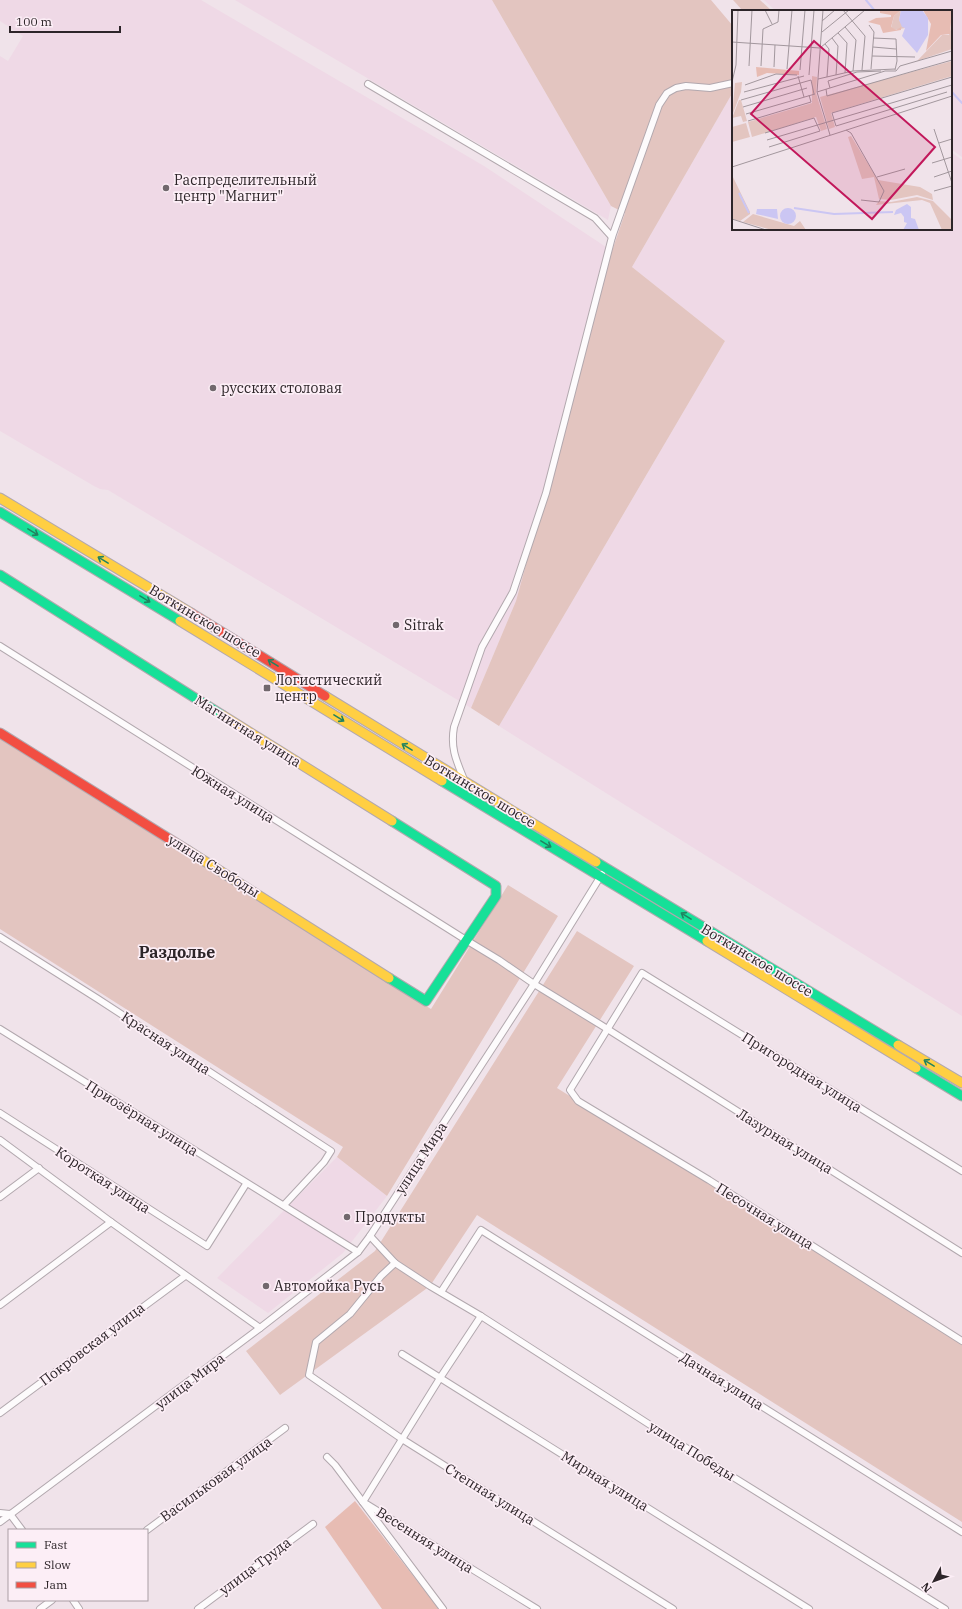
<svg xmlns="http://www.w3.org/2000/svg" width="962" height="1609" viewBox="0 0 962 1609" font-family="'IBM Plex Serif',serif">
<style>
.built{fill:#efd9e6}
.green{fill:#e3c5c0}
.forest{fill:#e7bcb3}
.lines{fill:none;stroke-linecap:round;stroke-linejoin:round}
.stream{stroke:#cbc6f3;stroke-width:2}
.street-casing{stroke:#b2a8ae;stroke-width:8}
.fast-casing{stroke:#b2a8ae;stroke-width:11}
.slow-casing{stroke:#b2a8ae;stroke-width:11}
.jam-casing{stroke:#b2a8ae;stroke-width:11}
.street{stroke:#fdfbfc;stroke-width:6}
.fast{stroke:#16e098;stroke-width:9}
.slow{stroke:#ffcf43;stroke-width:9}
.jam{stroke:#f24e42;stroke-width:9}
.oneway{stroke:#228260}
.poi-dot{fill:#71686d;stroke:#fceef6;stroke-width:1.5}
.labels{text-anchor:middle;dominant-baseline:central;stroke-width:3.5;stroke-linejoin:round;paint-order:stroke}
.poi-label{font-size:14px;fill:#2d2529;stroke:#fceef6;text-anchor:start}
.street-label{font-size:14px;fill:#2d2529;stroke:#fceef6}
.quarter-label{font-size:16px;font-weight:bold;fill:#2d2529;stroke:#fceef6}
.inset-river{fill:none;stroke:#cbc6f3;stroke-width:2}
.inset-road{fill:none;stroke:#a2979d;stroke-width:1}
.view{fill:#c2185b;fill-opacity:0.15;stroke:#c2185b;stroke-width:2}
.inset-edge{fill:none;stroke:#2d2529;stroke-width:2}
</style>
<rect width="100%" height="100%" fill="#f0e3ea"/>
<g class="built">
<path d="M0,0H201L484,166L612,251L516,601L471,708L108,490L100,489L94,486L0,431V56L8,61L23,36L0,21Z"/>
<path d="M235,0H492L611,206L608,220Z"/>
<path d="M764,0H962V157L951,149V11H776Z"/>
<path d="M733,92V229H951V152L962,160V1016L499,726L725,341L632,267Z"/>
<path d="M337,1157L387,1196L343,1253L268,1313L217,1278Z"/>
</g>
<g class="green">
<path d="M492,0H711L733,26V92L632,267L725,341L499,726L471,708L516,601L612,251L625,213L611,206Z"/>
<path d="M733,0H760L772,11H743Z"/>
<path d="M0,739L431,1009L508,885L558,916L387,1196L337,1157L343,1147L0,929Z"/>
<path d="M577,931L634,966L557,1088L962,1342V1522L477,1215L430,1286L280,1395L246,1351L375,1251Z"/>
</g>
<path class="forest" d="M355,1501L439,1609H382L325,1527Z"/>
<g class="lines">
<g class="stream">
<path d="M866,0L875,11"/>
<path d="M951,91L962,103"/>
</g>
<defs>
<g id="street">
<path d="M368,84L595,218L612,237"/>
<path d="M0,646L466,940L499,960L534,984L601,1025L962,1253"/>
<path d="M465,782C457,762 450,749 454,727L482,647L513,592L546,493L612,237L659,105L667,93L676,88L686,86L710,88L733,83"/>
<path d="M0,937L98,999L331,1151L324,1162L284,1205"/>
<path d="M0,1029L358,1252"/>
<path d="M0,1113L207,1246L246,1184"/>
<path d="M0,1140L111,1222L260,1328"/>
<path d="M962,1171L642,973L570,1090L578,1101L709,1180L962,1341"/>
<path d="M0,1197L39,1168"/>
<path d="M370,1236L395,1263L430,1286L481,1316L672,1439L945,1609"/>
<path d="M395,1263L381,1276L350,1314L316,1342L309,1375L402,1439L673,1609"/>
<path d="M441,1292L481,1230L962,1532"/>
<path d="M0,1305L111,1222"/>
<path d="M402,1354L809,1609"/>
<path d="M0,1413L185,1276"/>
<path d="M327,1457L335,1465L443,1609"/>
<path d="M363,1502L440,1378L481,1316"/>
<path d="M363,1502L537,1609"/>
<path d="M0,1513L10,1514"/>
<path d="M10,1514L22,1530"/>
<path d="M0,1522L260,1328L358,1252L370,1236L534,984L602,874"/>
<path d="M147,1530L285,1428"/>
<path d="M73,1600L79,1609"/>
<path d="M40,1609L52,1600"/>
<path d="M198,1609L313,1524"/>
</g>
<g id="fast">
<path d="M0,512L180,621"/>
<path d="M0,575L222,715"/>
<path d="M442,781L707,941"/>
<path d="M596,862L898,1045"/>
<path d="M389,978L426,1001L496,896V886L392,821"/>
<path d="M916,1068L962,1096"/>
</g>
<g id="slow">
<path d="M0,498L191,613"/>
<path d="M180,621L442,781"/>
<path d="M325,696L596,862"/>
<path d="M222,715L392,821"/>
<path d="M187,850L389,978"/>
<path d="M707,941L916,1068"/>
<path d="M898,1045L962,1083"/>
</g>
<g id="jam">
<path d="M191,613L325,696"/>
<path d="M0,733L187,850"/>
</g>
</defs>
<use href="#street" class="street-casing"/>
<use href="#fast" class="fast-casing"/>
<use href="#slow" class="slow-casing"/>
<use href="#jam" class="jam-casing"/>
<use href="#street" class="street"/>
<use href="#fast" class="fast"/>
<use href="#slow" class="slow"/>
<use href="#jam" class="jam"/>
</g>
<defs><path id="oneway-shaft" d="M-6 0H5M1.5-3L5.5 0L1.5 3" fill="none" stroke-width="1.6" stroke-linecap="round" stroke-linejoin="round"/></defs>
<g class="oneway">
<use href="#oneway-shaft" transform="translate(33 532) rotate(31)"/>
<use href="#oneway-shaft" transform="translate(103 560) rotate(-149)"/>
<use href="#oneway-shaft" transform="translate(145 599) rotate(31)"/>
<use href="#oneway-shaft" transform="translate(273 663) rotate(-148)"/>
<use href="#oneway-shaft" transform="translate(339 718) rotate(32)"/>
<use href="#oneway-shaft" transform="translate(407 747) rotate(-148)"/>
<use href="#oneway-shaft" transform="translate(546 844) rotate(31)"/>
<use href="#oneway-shaft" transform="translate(686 916) rotate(-148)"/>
<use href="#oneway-shaft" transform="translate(929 1063) rotate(-149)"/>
</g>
<g class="poi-dot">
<circle cx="166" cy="188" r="4"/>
<circle cx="213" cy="388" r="4"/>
<circle cx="396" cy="625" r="4"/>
<rect x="263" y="684" width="8" height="8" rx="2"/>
<circle cx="347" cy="1217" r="4"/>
<circle cx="266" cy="1286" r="4"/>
</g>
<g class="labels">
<g class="poi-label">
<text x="174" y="180">Распределительный<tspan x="174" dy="16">центр "Магнит"</tspan></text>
<text x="221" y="388">русских столовая</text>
<text x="404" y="625">Sitrak</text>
<text x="275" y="680">Логистический<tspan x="275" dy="16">центр</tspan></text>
<text x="355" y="1217">Продукты</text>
<text x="274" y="1286">Автомойка Русь</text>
</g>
<g class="street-label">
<text transform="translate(205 621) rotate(31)">Воткинское шоссе</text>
<text transform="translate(248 731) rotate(32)">Магнитная улица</text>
<text transform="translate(480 791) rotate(31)">Воткинское шоссе</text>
<text transform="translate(233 794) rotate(32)">Южная улица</text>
<text transform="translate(214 866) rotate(32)">улица Свободы</text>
<text transform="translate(757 960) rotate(31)">Воткинское шоссе</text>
<text transform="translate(166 1043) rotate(33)">Красная улица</text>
<text transform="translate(802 1072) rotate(32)">Пригородная улица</text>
<text transform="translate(142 1118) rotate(32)">Приозёрная улица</text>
<text transform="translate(785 1141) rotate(32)">Лазурная улица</text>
<text transform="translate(421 1158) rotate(-57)">улица Мира</text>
<text transform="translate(103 1180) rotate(33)">Короткая улица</text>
<text transform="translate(765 1216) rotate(32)">Песочная улица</text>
<text transform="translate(92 1344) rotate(-37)">Покровская улица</text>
<text transform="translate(190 1381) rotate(-37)">улица Мира</text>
<text transform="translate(722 1381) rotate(32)">Дачная улица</text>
<text transform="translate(692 1451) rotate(32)">улица Победы</text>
<text transform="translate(216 1479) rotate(-36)">Васильковая улица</text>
<text transform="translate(605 1481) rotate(32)">Мирная улица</text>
<text transform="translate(490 1494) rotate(32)">Степная улица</text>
<text transform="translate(425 1540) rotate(32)">Весенняя улица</text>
<text transform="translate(255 1566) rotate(-37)">улица Труда</text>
</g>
<g class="quarter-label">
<text x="177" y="952">Раздолье</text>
</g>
</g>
<g transform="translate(732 10)">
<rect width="220" height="220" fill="#f0e3ea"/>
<path d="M169,0L167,10L173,18L163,20L159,18L162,6ZM220,14V39L185,51L210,25H217ZM220,51V66L99,103L103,117L97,119L88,87ZM80,66L85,67L84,83L95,119L89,121L84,107L20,127L16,112L80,93ZM10,72L9,82L0,106L3,73ZM7,90H9L15,111L11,112L9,106L0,108ZM14,113L18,127L0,132V117ZM119,126L146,170L188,177L200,184L201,190L185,185L159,190L147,189L142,167L130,169L116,127ZM0,165L18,202V204L8,211L0,209ZM185,187L201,191L220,210V220H210L198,193L190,190L144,195L147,191L159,192ZM21,204L62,216L68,211L74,220H40L11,212Z" fill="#e3c5c0"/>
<path d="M148,0H169L162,6L159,17L164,20L169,17V20L151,23L148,15L136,12L144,8L159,7V5L148,3ZM191,0H220L218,24L209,25L194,41L199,14ZM24,57L67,61V65L35,63L25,67Z" fill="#e7bcb3"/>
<path d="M169,0H190L196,8V25L185,43L170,26L173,18L170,17L167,10ZM175,194L179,197V208L183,209L187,220H171L175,213L172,212V207L169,203L162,205L164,200ZM48 206a8 8 0 1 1 16 0a8 8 0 1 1-16 0ZM25,199H45L46,209L24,204Z" fill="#cbc6f3"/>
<path class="inset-river" d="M7,183L17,203M62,198L102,204L161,202"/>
<path class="inset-road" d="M33,0L40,14M91,0L85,82L98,125M111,0L133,26L130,60M90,11L103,0M137,15L142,22L139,59M113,17L124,30L121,61M90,22L117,0M106,23L115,33L113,63M100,28L106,36L104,65M141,28L164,29L165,51L163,60M0,32L88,38M93,34L97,39L95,67M141,37L164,39M88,38L133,0M140,46L183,47M17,56L20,0M29,56L31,19L46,12L47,0M42,57L43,35M55,59L60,0M68,60L73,0M77,65L82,0M66,66L72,87M86,69L121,61L163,59M0,72L4,55L6,0M13,75L44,64L65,65M98,78L96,71L125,62L149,61M94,79L95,86L220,50M12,82L72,66M85,82L153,61H164L168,56L220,41M215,82L104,116L100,103L220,67M9,90L79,70L82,84M11,97L75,78M14,104L83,84M16,111L79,92L77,85M202,119L220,173M114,120L119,123L152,181L147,192L129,190M33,123L82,108L88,121L37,137M35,130L220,75M207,133L220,129M200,153L220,147M0,157L220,86M145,167L173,159M202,167L220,161M202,181L220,176M0,209L34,220"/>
<path class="view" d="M82,31L203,137L140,209L19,104Z"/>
<rect width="220" height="220" class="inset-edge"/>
</g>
<rect x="8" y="1529" width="140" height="72" fill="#fceef6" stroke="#a99ea4"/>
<rect x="16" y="1542" width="20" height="6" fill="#16e098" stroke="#a99ea4"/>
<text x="44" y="1549" font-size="12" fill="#2d2529">Fast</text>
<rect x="16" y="1562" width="20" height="6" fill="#ffcf43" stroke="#a99ea4"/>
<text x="44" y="1569" font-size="12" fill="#2d2529">Slow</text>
<rect x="16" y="1582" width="20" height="6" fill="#f24e42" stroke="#a99ea4"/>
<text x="44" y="1589" font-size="12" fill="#2d2529">Jam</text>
<g transform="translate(934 1581) rotate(229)" stroke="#fceef6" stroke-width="3" paint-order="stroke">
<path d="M0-3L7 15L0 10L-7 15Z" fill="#2d2529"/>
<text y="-6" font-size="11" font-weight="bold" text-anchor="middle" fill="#2d2529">N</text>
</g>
<path d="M10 26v6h110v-6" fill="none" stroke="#2d2529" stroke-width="2"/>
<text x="16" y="26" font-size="12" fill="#2d2529" stroke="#fceef6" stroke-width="3" paint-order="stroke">100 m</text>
</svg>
